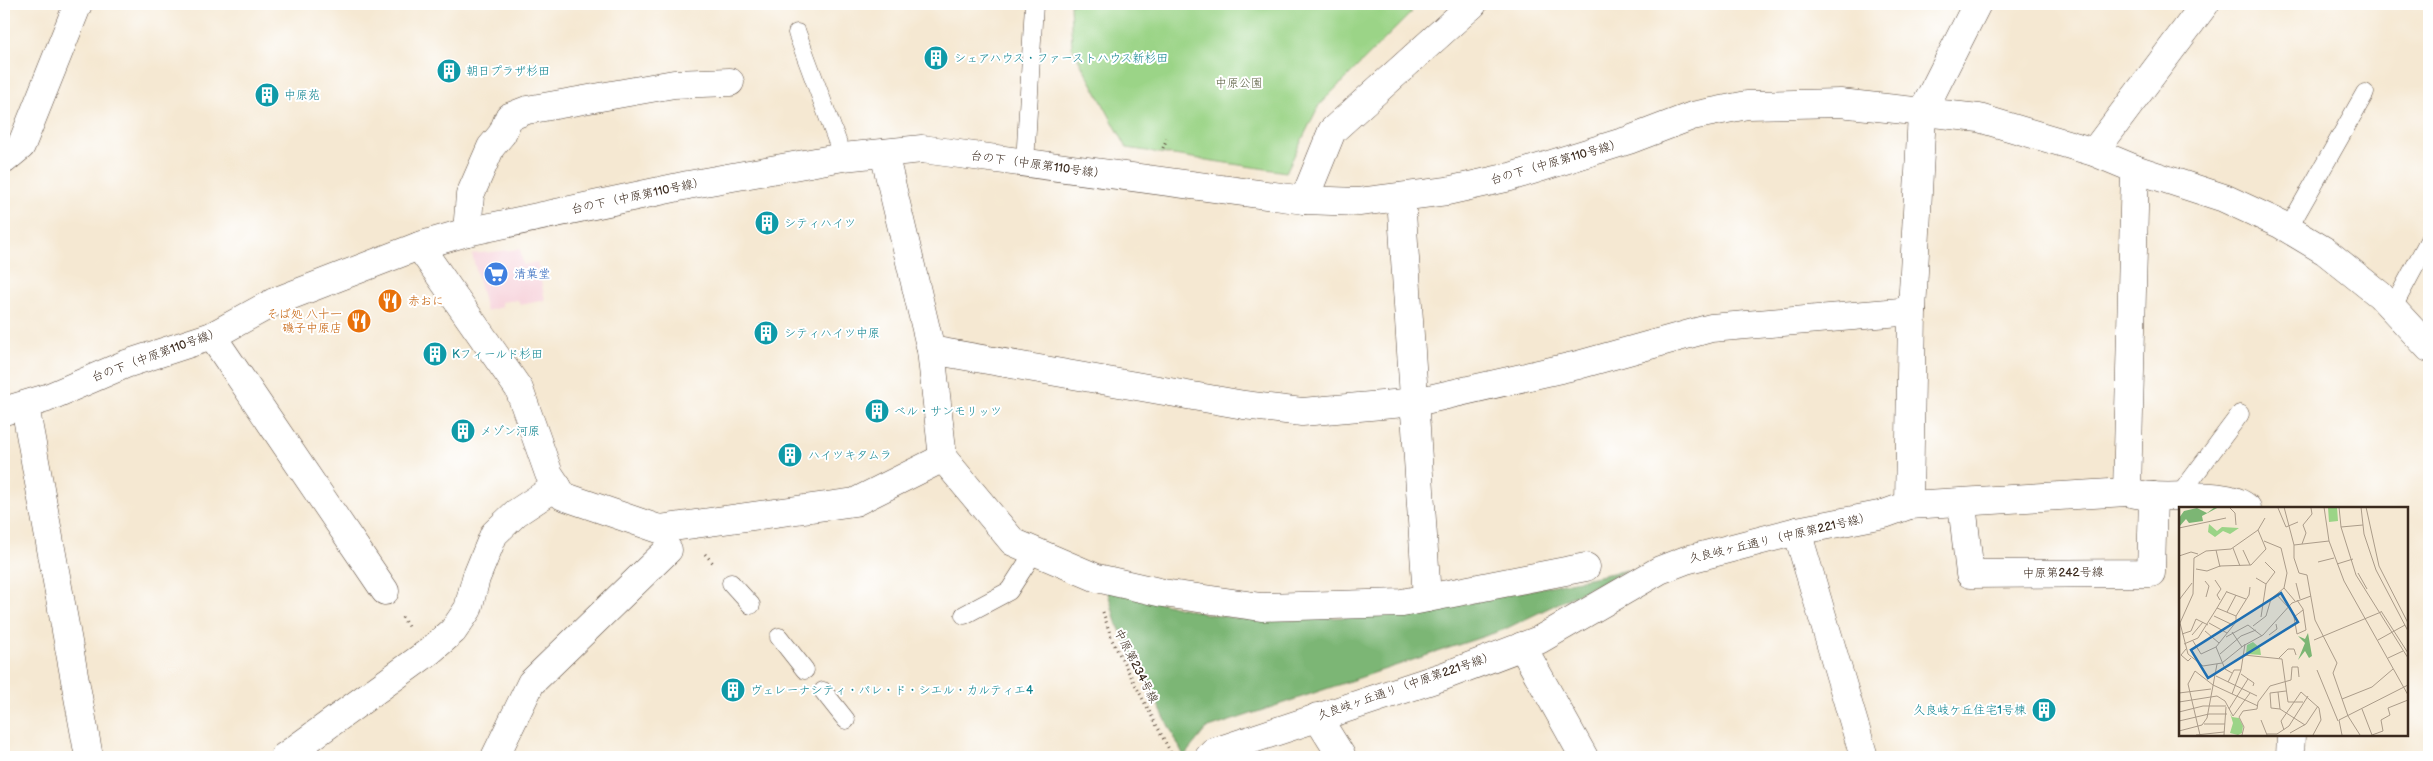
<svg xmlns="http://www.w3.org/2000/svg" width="2433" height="761" viewBox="0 0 2433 761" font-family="'Balsamiq Sans','Klee One',sans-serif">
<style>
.built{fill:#f6cfd8}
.green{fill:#9bd487;stroke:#6b7f52}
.forest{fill:#7cb674;stroke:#5c7049}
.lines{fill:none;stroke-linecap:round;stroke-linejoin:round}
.service-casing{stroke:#574639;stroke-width:19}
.minor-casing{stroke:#574639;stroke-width:29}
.tertiary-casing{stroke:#574639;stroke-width:29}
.path{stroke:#574639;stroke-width:3;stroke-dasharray:1 4;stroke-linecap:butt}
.service{stroke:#fff;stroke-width:18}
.minor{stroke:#fff;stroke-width:28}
.tertiary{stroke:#fff;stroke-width:28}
.labels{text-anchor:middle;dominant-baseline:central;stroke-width:4;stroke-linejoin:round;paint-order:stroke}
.culture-label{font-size:12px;fill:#0d838f;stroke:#fff;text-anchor:start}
.park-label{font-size:12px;fill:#585d3e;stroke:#fff}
.street-label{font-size:12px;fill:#3b2a1e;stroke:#fff}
.shop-label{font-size:12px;fill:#366cbe;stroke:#fff;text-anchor:start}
.food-label{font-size:12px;fill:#c56008;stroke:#fff;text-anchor:start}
.inset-road{fill:none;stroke:#ab9c8a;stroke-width:1}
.view{fill:#1f6fb2;fill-opacity:0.15;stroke:#1f6fb2;stroke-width:2.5}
.inset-edge{fill:none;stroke:#3b2a1e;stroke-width:2.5}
</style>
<rect width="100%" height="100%" fill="#fff"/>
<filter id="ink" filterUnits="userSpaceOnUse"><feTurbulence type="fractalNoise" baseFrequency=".02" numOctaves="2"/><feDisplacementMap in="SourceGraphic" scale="10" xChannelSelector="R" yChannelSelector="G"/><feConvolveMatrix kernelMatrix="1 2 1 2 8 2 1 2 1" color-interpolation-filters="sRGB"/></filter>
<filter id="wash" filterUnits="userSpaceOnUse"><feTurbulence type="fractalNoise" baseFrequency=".0096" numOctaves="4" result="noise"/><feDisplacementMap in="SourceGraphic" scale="20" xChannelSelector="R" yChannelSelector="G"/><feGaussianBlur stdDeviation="1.12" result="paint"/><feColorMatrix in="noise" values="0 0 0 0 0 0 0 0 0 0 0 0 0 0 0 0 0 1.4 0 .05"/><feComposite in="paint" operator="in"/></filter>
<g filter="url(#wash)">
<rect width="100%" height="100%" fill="#f5e8d2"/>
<path class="built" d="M520,249L523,265L537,262L545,300L520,305L518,300L501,302L502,307L486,311L472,254Z"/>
<path class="green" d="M1070,4H1401L1412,12L1319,105L1286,172L1127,148L1072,47Z"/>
<path class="forest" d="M1627,570L1503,630L1206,729L1184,756L1116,622L1107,589L1202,613L1242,619L1293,620L1419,613Z"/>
</g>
<g filter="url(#ink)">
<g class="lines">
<defs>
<g id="service">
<path d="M797,33L843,157"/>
<path d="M1025,164L1034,4"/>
<path d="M2288,229L2365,93"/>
<path d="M2393,307L2429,240"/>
<path d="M2178,497L2240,414"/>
<path d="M731,583L751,605"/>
<path d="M964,615L1009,591L1034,552"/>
<path d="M779,637L805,670"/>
<path d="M823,691L846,720"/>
</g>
<g id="minor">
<path d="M884,153L931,350L943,458L1013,542L1097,578L1163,593L1261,607L1402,603L1586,567"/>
<path d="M4,160L21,146L78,4"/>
<path d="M1401,197L1427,598"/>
<path d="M1304,200L1332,131L1473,4"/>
<path d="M467,232L470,195L491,147L502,134L509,117L527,110L674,84L730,82"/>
<path d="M419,246L519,389L549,474L557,486"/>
<path d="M212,336L385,591"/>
<path d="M931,350L1244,405L1302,412L1416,402L1578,365L1711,328L1912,311"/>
<path d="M25,406L89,757"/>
<path d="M4,411L47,398L126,364L212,336L274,302L419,246L467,232L688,185L843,157L922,149L1304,200L1359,202L1447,191L1510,177L1629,140L1692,116L1747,105L1840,103L1979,118L2094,152L2135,169L2224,198L2280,224L2325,251L2380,295L2429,348"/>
<path d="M2127,492L2135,169"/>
<path d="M1962,504L1970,574L2151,573L2153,496"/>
<path d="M1909,505L2127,492C2136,494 2145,496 2154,496C2178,498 2230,491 2247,508"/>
<path d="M1797,531L1864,757"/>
<path d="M1522,646L1584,757"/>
<path d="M1317,717L1342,757"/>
<path d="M284,757L430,651L453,631L468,609L476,578L494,534L516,513L557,486L563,496L659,529L855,502L943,458"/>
<path d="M495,757L531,683L668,550"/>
<path d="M1209,757L1214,752L1444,676L1539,640L1660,570L1686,560L1797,531L1884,514L1909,505L1912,311L1922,113L1977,4"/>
<path d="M2290,757L2291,735"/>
</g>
<g id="tertiary">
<path d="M1468,4L1471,6"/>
<path d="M2094,152L2205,4"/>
</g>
</defs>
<use href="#service" class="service-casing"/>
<use href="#minor" class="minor-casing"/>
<use href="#tertiary" class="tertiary-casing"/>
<g class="path">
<path d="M1163,148L1167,138"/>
<path d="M705,554L714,564"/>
<path d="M1103,612L1112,640L1173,757"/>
<path d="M402,617L409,628"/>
</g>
<use href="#service" class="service"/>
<use href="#minor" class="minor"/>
<use href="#tertiary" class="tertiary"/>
</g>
</g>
<defs>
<symbol id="building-disc" viewBox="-11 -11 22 22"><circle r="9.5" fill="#0f9aa8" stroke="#fff"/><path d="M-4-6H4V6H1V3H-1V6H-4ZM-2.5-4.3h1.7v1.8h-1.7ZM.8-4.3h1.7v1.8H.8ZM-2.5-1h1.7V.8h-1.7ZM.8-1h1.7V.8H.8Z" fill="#fff"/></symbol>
<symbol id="supermarket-disc" viewBox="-11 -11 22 22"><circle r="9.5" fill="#3f7fe0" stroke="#fff"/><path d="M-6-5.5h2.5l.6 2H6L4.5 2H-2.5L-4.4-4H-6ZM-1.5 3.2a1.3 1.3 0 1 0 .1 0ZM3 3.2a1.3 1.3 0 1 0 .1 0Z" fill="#fff"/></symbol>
<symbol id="restaurant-disc" viewBox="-11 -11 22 22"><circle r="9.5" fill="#e8710a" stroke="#fff"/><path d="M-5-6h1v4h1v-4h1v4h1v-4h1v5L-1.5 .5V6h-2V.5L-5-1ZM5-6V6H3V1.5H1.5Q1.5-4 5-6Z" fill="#fff"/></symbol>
</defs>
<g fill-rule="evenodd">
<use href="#building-disc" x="922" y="44" width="28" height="28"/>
<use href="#building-disc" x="435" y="57" width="28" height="28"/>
<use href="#building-disc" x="253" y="81" width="28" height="28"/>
<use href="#building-disc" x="753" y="209" width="28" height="28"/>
<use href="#supermarket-disc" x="482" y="260" width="28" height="28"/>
<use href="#restaurant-disc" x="376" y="287" width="28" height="28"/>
<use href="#restaurant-disc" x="345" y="307" width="28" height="28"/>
<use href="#building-disc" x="752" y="319" width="28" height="28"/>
<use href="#building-disc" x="421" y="340" width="28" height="28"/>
<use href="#building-disc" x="863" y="397" width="28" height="28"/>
<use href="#building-disc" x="449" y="417" width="28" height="28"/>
<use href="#building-disc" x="776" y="441" width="28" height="28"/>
<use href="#building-disc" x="719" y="676" width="28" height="28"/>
<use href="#building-disc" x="2030" y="696" width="28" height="28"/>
</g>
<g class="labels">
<g class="culture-label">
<text x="954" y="58">シェアハウス・ファーストハウス新杉田</text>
<text x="466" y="71">朝日プラザ杉田</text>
<text x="284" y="95">中原苑</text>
<text x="784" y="223">シティハイツ</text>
<text x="784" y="333">シティハイツ中原</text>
<text x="452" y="354">Kフィールド杉田</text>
<text x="894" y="411">ベル・サンモリッツ</text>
<text x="480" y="431">メゾン河原</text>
<text x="808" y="455">ハイツキタムラ</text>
<text x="750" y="690">ヴェレーナシティ・パレ・ド・シエル・カルティエ4</text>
<text x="2026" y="710" text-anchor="end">久良岐ケ丘住宅1号棟</text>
</g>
<g class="park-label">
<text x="1239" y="83">中原公園</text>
</g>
<g class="street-label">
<text transform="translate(1556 162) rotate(-16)">台の下（中原第110号線）</text>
<text transform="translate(1038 165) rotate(8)">台の下（中原第110号線）</text>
<text transform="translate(638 196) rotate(-12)">台の下（中原第110号線）</text>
<text transform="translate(156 355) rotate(-20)">台の下（中原第110号線）</text>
<text transform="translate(1780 538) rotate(-13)">久良岐ヶ丘通り（中原第221号線）</text>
<text transform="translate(2063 573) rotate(-1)">中原第242号線</text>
<text transform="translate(1136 666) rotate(63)">中原第234号線</text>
<text transform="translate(1406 686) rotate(-19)">久良岐ヶ丘通り（中原第221号線）</text>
</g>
<g class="shop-label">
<text x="514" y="274">清菓堂</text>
</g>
<g class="food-label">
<text x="408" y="301">赤おに</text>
<text x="342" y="314" text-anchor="end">そば処 八十一<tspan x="342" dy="14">磯子中原店</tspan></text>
</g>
</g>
<g transform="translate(2179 507)">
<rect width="229" height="229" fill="#f5e8d2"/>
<path d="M149,0H158L159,14L150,15ZM30,17L38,24L43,20L60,21L51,27L44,24L36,30L29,25ZM74,135L81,141L82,148L67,147L68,138ZM51,206L53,210L60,211L64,219L63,226L59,228L51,226L54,216Z" fill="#9bd487"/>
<path d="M36,0H40L23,9L24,14L10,16L7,12L0,20V11L5,4L18,1L28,6ZM129,126L133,149L130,151L126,144L119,153L126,136L119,129L126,132Z" fill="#7cb674"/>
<path class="inset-road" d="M50,0L56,6L57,18M105,0L115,38V51L120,66L128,68L136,113L158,156L154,166L169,209L181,228M145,0L150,34L165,74L229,188M160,0L162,20L177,68L229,151M182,0L185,27L197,63L229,124M187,0L200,59L229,116M99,1L107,20L119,15M86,11L79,23L52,42L27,44L15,51L14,87L1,116L9,147L24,159L43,156L64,139L84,128L113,96L132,89M162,20L184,18M0,21L47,11M123,37L127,26L124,18L133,7L132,1M115,38L150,34M54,41L61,59M37,43L41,60M64,43L71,58M0,49L12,45L19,47M139,55L155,51M158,57L174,52M17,62L28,64L41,59L72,58L87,42L79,23M179,66L188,82M77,71L87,77L96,65L86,55M36,73L42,82L38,88L41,93M26,74L30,79L27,90M117,76L121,92M105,81L116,94M48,85L67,92M97,87L109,100M0,93L13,76M118,93L124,102L127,123L118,127L115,110L124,103M38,101L48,84M202,104L229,146M48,105L57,88M35,109L54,118M57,109L70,88L71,80M82,110L87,77M30,116L48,126M74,119L87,109L92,92L105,81L108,66L102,41L85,34M26,124L40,136M53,125L63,140M3,127L12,124L17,112L29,118M13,128L24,115M90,128L98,122L97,117M47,130L69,118L83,129M135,133L202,105M199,133L226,118M14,134L22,147L37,140M5,137L19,131L38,101L57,109V115L37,140L46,162L53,166M7,142L2,148L9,154L12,151M41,147L62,129L77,123M65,148L103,152L109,195H124M100,151L109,142H115L117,148M209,151L224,144M138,163L159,214M62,167L75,176L74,179M37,169L78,189M49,175L55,163H62L66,137M107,184L91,186L92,201L101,202L126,218M99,185L101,202M0,186L32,182M53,187L62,163M163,192L193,180L214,162M0,195L38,189L46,194L54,209L71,186M50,202L69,172M183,202L193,228L204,224L202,213L211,208L209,201L229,193M0,205L24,199H47M82,213L88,228M0,214L30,207H48M25,217H46M105,223L102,214L122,185L140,201L142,213L134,228M0,224L23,218L28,211L38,157M111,226L127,217L139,199M88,227H98L110,219L129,189M17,228L45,225M21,228L9,177L16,164L34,178L79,199M45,228L47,200M63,228L65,220L60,210L64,204L78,202L79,195L91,179L112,173L113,160H119L120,170M163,228L160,213L229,178"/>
<path class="view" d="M102,86L119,115L29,171L12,143Z"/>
<rect width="229" height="229" class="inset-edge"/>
</g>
<rect width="2433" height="761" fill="none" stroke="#fff" stroke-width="20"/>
</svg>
